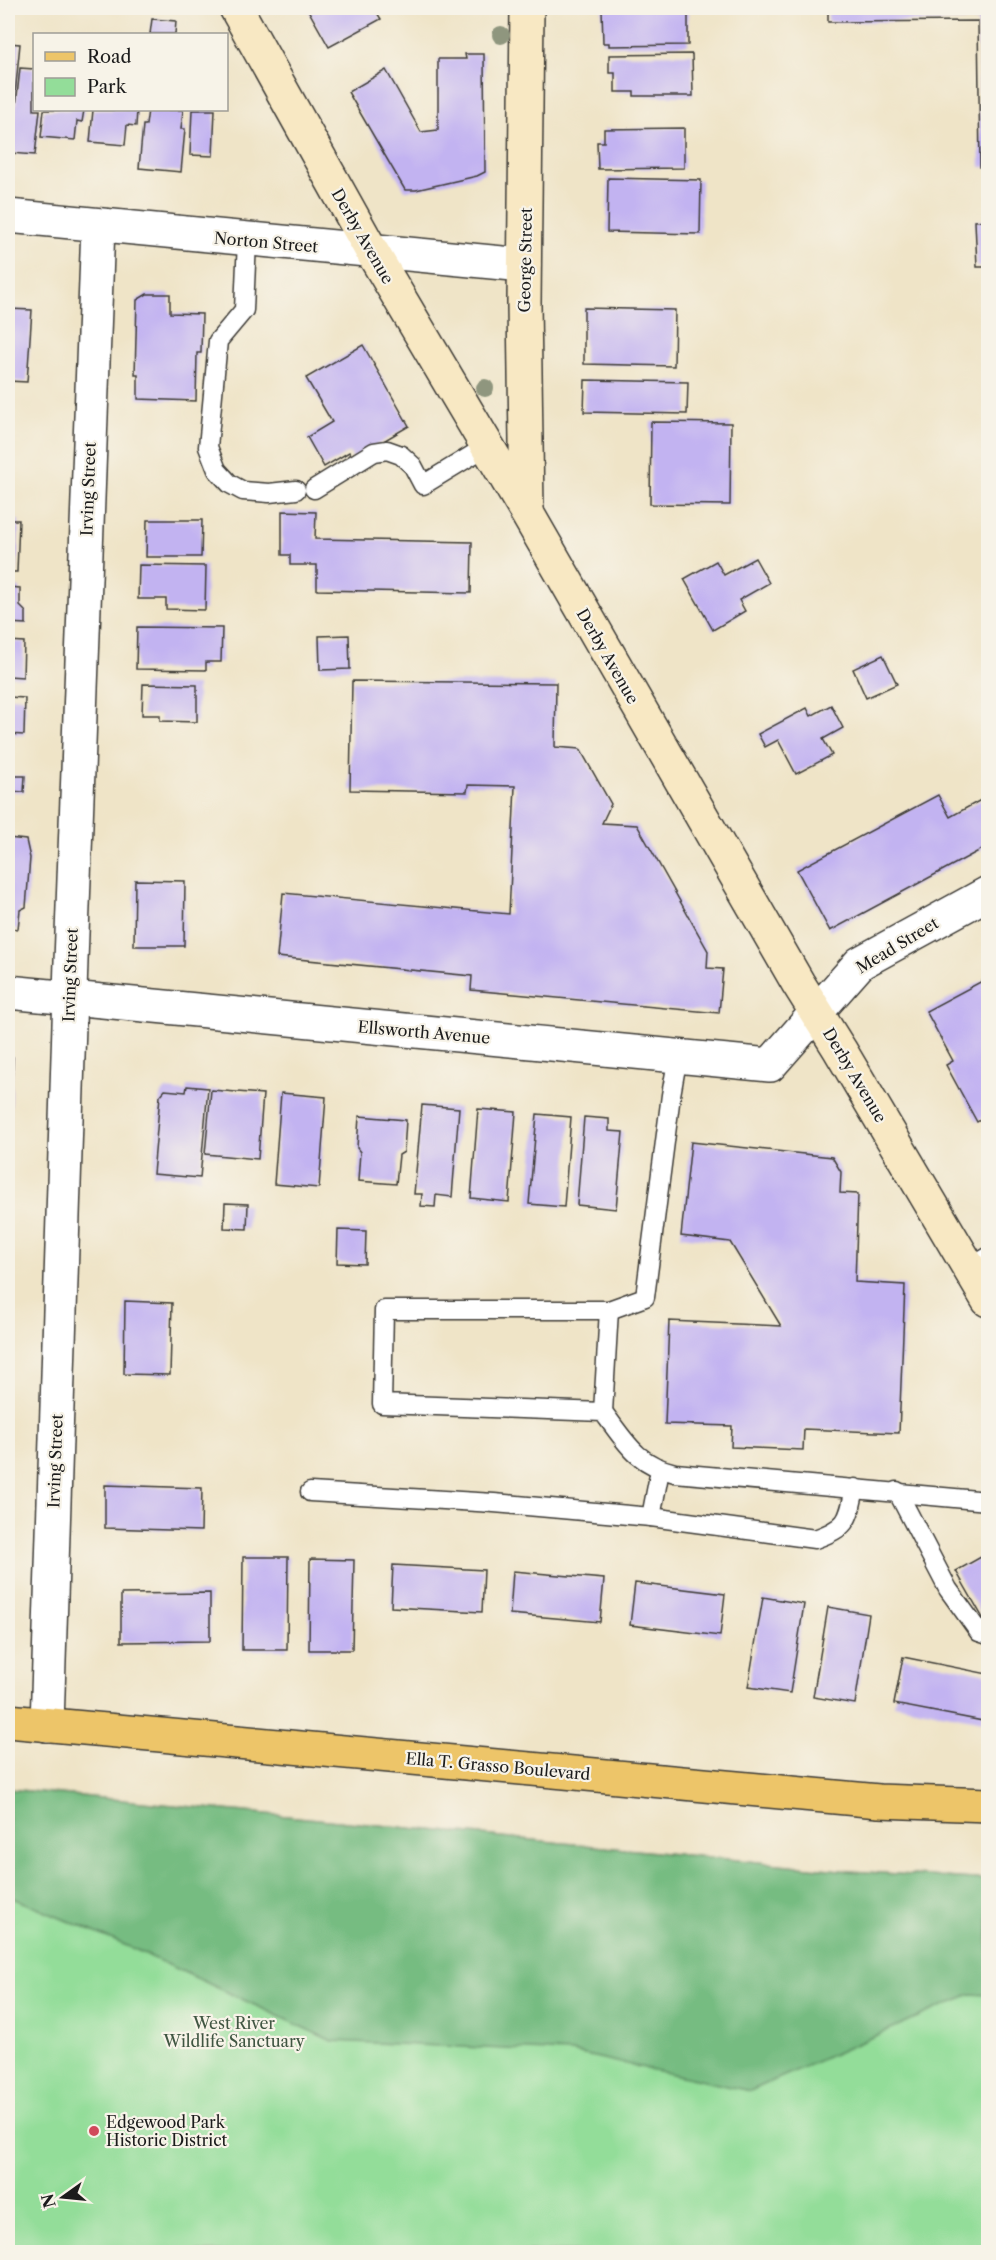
<svg xmlns="http://www.w3.org/2000/svg" width="996" height="2260" viewBox="0 0 996 2260" font-family="'Libre Caslon Text',serif">
<style>
.green{fill:#93dd99;stroke:#587c5a;stroke-width:1.5}
.forest{fill:#76bc81;stroke:#496c4e;stroke-width:1.5}
.building{fill:#c2b3f1}
.lines{fill:none;stroke-linecap:round;stroke-linejoin:round}
.lane-casing{stroke:#3c3a36;stroke-width:21}
.street-casing{stroke:#3c3a36;stroke-width:36}
.secondary-casing{stroke:#3c3a36;stroke-width:36}
.primary-casing{stroke:#3c3a36;stroke-width:36}
.lane{stroke:#fff;stroke-width:18}
.street{stroke:#fff;stroke-width:33}
.secondary{stroke:#f8e8c3;stroke-width:33}
.primary{stroke:#edc569;stroke-width:33}
.tree{fill:#8f967e}
.poi-dot{fill:#d1495b;stroke:#f7f3e8;stroke-width:2}
.labels{text-anchor:middle;dominant-baseline:central;stroke-width:4.5;stroke-linejoin:round;paint-order:stroke}
.street-label{font-size:16px;fill:#1c1c1c;stroke:#f7f3e8}
.park-label{font-size:16px;fill:#405642;stroke:#f7f3e8}
.poi-label{font-size:16px;fill:#1c1c1c;stroke:#f7f3e8;text-anchor:start}
</style>
<rect width="100%" height="100%" fill="#f7f3e8"/>
<filter id="ink" filterUnits="userSpaceOnUse"><feTurbulence type="fractalNoise" baseFrequency=".0167" numOctaves="2"/><feDisplacementMap in="SourceGraphic" scale="12" xChannelSelector="R" yChannelSelector="G"/><feConvolveMatrix kernelMatrix="1 2 1 2 8 2 1 2 1" color-interpolation-filters="sRGB"/></filter>
<filter id="wash" filterUnits="userSpaceOnUse"><feTurbulence type="fractalNoise" baseFrequency=".008" numOctaves="4" result="noise"/><feDisplacementMap in="SourceGraphic" scale="24" xChannelSelector="R" yChannelSelector="G"/><feGaussianBlur stdDeviation="1.35" result="paint"/><feColorMatrix in="noise" values="0 0 0 0 0 0 0 0 0 0 0 0 0 0 0 0 0 1.4 0 .05"/><feComposite in="paint" operator="in"/></filter>
<g filter="url(#wash)">
<rect width="100%" height="100%" fill="#efe4c7"/>
<path class="green" d="M8,1789L850,1871L988,1880V2252H8Z"/>
<path class="forest" d="M8,1789L850,1871L988,1880V1995L970,1994L750,2091L571,2052L332,2041L132,1948L8,1896Z"/>
<g id="blocks">
<g class="building">
<path d="M307,8H374L381,19L329,47Z"/>
<path d="M609,8H688V45L609,46V43H603L602,9Z"/>
<path d="M828,8H988V167H980L978,21L828,22Z"/>
<path d="M152,19L176,21L175,34H150Z"/>
<path d="M8,43L20,44L12,125L8,124Z"/>
<path d="M465,54H484L485,172L477,176L416,190H405L348,92L386,70L421,132L438,130V59H466Z"/>
<path d="M692,54L693,96H634V92H615V73H609V55Z"/>
<path d="M20,68L34,69V110H40L35,155L11,153Z"/>
<path d="M44,110H84L82,122L77,121L75,140L41,137Z"/>
<path d="M93,110H137L136,126L127,125L125,145L90,142Z"/>
<path d="M148,110H183L181,129H185L181,172L139,168L143,125H146Z"/>
<path d="M192,110H215L213,156L190,155Z"/>
<path d="M684,128V168L598,169L597,142H604V129Z"/>
<path d="M608,178L701,180L700,234L607,232Z"/>
<path d="M988,220V267H977L975,221Z"/>
<path d="M147,294H170V313L202,314L201,353H197L196,401L138,399V375H135L137,300Z"/>
<path d="M584,308L675,310L674,366L584,364Z"/>
<path d="M8,309L32,310L27,382L8,381Z"/>
<path d="M363,345L409,426L353,459L349,452L324,467L307,437L332,422L306,378Z"/>
<path d="M585,380L688,382L687,414L584,412Z"/>
<path d="M651,422L731,423L730,505L650,504Z"/>
<path d="M282,511L316,512L315,539L472,542L471,593L317,590V565H290V555H282Z"/>
<path d="M8,520H19L17,572H8Z"/>
<path d="M147,520H202L201,557H146Z"/>
<path d="M755,558L769,583L739,600L745,611L713,630L684,579L716,561L724,575Z"/>
<path d="M139,565L206,566L205,610L166,609V599H138Z"/>
<path d="M8,587L20,588V606L26,612V624L8,623Z"/>
<path d="M137,627L222,628L221,662H206V670L136,669Z"/>
<path d="M349,635L350,669L320,670L319,636Z"/>
<path d="M8,641L24,642L23,677L8,676Z"/>
<path d="M883,655L897,684L866,698L853,669Z"/>
<path d="M352,681L556,683L555,747L580,749L611,804L602,823L637,825L708,951L707,968L723,969L719,1013L471,990L472,976L277,957L283,893L509,914L515,786L468,785L467,792L350,790Z"/>
<path d="M143,684L197,685V722L160,721V715H142Z"/>
<path d="M8,697L25,698L24,735L8,734Z"/>
<path d="M831,705L843,728L823,739L832,755L796,774L778,740L765,747L758,734L807,708L811,716Z"/>
<path d="M8,750L12,751L10,776H25L24,792L8,791Z"/>
<path d="M938,795L950,817L988,796V846L830,931L797,870Z"/>
<path d="M8,838L26,840L30,858L26,907L20,910L18,929L8,928Z"/>
<path d="M135,880L185,881L184,946H134Z"/>
<path d="M984,980L988,990V1128L983,1118L977,1122L946,1065L953,1061L926,1011Z"/>
<path d="M8,1057H13L10,1134H8Z"/>
<path d="M187,1086L208,1088L200,1178L153,1174L160,1096L165,1090L186,1092Z"/>
<path d="M211,1090L263,1094L258,1159L205,1154Z"/>
<path d="M281,1093L326,1097L319,1188L274,1184Z"/>
<path d="M422,1105L459,1108L452,1197L436,1195L435,1207L421,1206L422,1194H414Z"/>
<path d="M478,1109L516,1112L509,1202L471,1198Z"/>
<path d="M537,1114L571,1117L564,1207L529,1204Z"/>
<path d="M359,1116L406,1120L404,1152L399,1155L396,1184L358,1181L360,1152L357,1148Z"/>
<path d="M584,1117L609,1119V1131L623,1132L616,1209L577,1205Z"/>
<path d="M691,1142L832,1157L841,1172L840,1193L858,1194L855,1282L905,1285L899,1433L804,1429L803,1450L731,1447L732,1426L665,1424L669,1321L781,1326L730,1242L681,1236Z"/>
<path d="M225,1203L248,1204L247,1229L224,1228Z"/>
<path d="M338,1230L366,1231L365,1264L337,1263Z"/>
<path d="M125,1301L172,1303L170,1375L124,1374Z"/>
<path d="M105,1485L202,1488L201,1531L105,1528Z"/>
<path d="M988,1553V1624L987,1625L956,1571Z"/>
<path d="M243,1557H288L287,1650H242Z"/>
<path d="M310,1559L354,1560L352,1650H309Z"/>
<path d="M393,1565L484,1570L482,1612L391,1607Z"/>
<path d="M513,1571L604,1579L600,1622L510,1614Z"/>
<path d="M635,1583L725,1594L720,1636L630,1625Z"/>
<path d="M210,1593V1641L121,1642V1594Z"/>
<path d="M763,1597L804,1604L790,1693L748,1687Z"/>
<path d="M828,1607L869,1614L855,1704L813,1697Z"/>
<path d="M903,1657L988,1674V1691L983,1721L894,1704Z"/>
</g>
</g>
</g>
<g filter="url(#ink)">
<use href="#blocks" fill-opacity="0" stroke="#3c3a36" stroke-width="1.5"/>
<g class="lines">
<defs>
<g id="lane">
<path d="M247,240L244,310L218,341L208,447L217,470L230,484L243,491L269,493L296,490"/>
<path d="M314,489L374,452L387,450L401,455L413,466L423,485L487,446"/>
<path d="M678,1056L671,1095L645,1297L609,1310H384L382,1404L603,1412C626,1442 636,1464 675,1473L988,1501"/>
<path d="M970,1268L988,1257"/>
<path d="M603,1412L609,1310"/>
<path d="M897,1491L948,1589L979,1632L988,1635"/>
<path d="M310,1492L494,1503L651,1517L815,1539C848,1527 848,1521 855,1488"/>
<path d="M651,1517L660,1470"/>
</g>
<g id="street">
<path d="M8,216L524,265"/>
<path d="M8,992L770,1065L860,963L988,893"/>
<path d="M47,1725L71,961L98,226"/>
</g>
<g id="secondary">
<path d="M236,8L371,250L527,513L798,983L840,1050L988,1300"/>
<path d="M527,8L524,304L527,511"/>
</g>
<path id="primary" d="M8,1721L879,1801L988,1805"/>
</defs>
<use href="#lane" class="lane-casing"/>
<use href="#street" class="street-casing"/>
<use href="#secondary" class="secondary-casing"/>
<use href="#primary" class="primary-casing"/>
<use href="#lane" class="lane"/>
<use href="#street" class="street"/>
<use href="#secondary" class="secondary"/>
<use href="#primary" class="primary"/>
</g>
<g class="tree">
<circle cx="501" cy="35" r="9"/>
<circle cx="485" cy="388" r="9"/>
</g>
</g>
<circle class="poi-dot" cx="94" cy="2131" r="6"/>
<g class="labels">
<g class="street-label">
<text transform="translate(363 236) rotate(60)">Derby Avenue</text>
<text transform="translate(266 242) rotate(5)">Norton Street</text>
<text transform="translate(525 260) rotate(-89)">George Street</text>
<text transform="translate(88 489) rotate(-88)">Irving Street</text>
<text transform="translate(608 656) rotate(60)">Derby Avenue</text>
<text transform="translate(897 945) rotate(-31)">Mead Street</text>
<text transform="translate(70 975) rotate(-88)">Irving Street</text>
<text transform="translate(424 1032) rotate(5)">Ellsworth Avenue</text>
<text transform="translate(855 1075) rotate(59)">Derby Avenue</text>
<text transform="translate(55 1461) rotate(-88)">Irving Street</text>
<text transform="translate(498 1766) rotate(5)">Ella T. Grasso Boulevard</text>
</g>
<g class="park-label">
<text x="234" y="2023">West River<tspan x="234" dy="18">Wildlife Sanctuary</tspan></text>
</g>
<g class="poi-label">
<text x="106" y="2122">Edgewood Park<tspan x="106" dy="18">Historic District</tspan></text>
</g>
</g>
<rect width="996" height="2260" fill="none" stroke="#f7f3e8" stroke-width="30"/>
<rect x="33" y="33" width="195" height="78" fill="#f7f3e8" stroke="#9f9d96" stroke-width="1.5"/>
<rect x="45" y="52" width="30" height="9" fill="#edc569" stroke="#9f9d96" stroke-width="1.5"/>
<text x="87" y="63" font-size="18" fill="#1c1c1c">Road</text>
<rect x="45" y="78" width="30" height="18" fill="#93dd99" stroke="#9f9d96" stroke-width="1.5"/>
<text x="87" y="93" font-size="18" fill="#1c1c1c">Park</text>
<g transform="translate(63 2197) rotate(255)" stroke="#f7f3e8" stroke-width="4.5" paint-order="stroke">
<path d="M0-4.5L10 22L0 15L-10 22Z" fill="#1c1c1c"/>
<text y="-9" font-size="16" font-weight="bold" text-anchor="middle" fill="#1c1c1c">N</text>
</g>
</svg>
